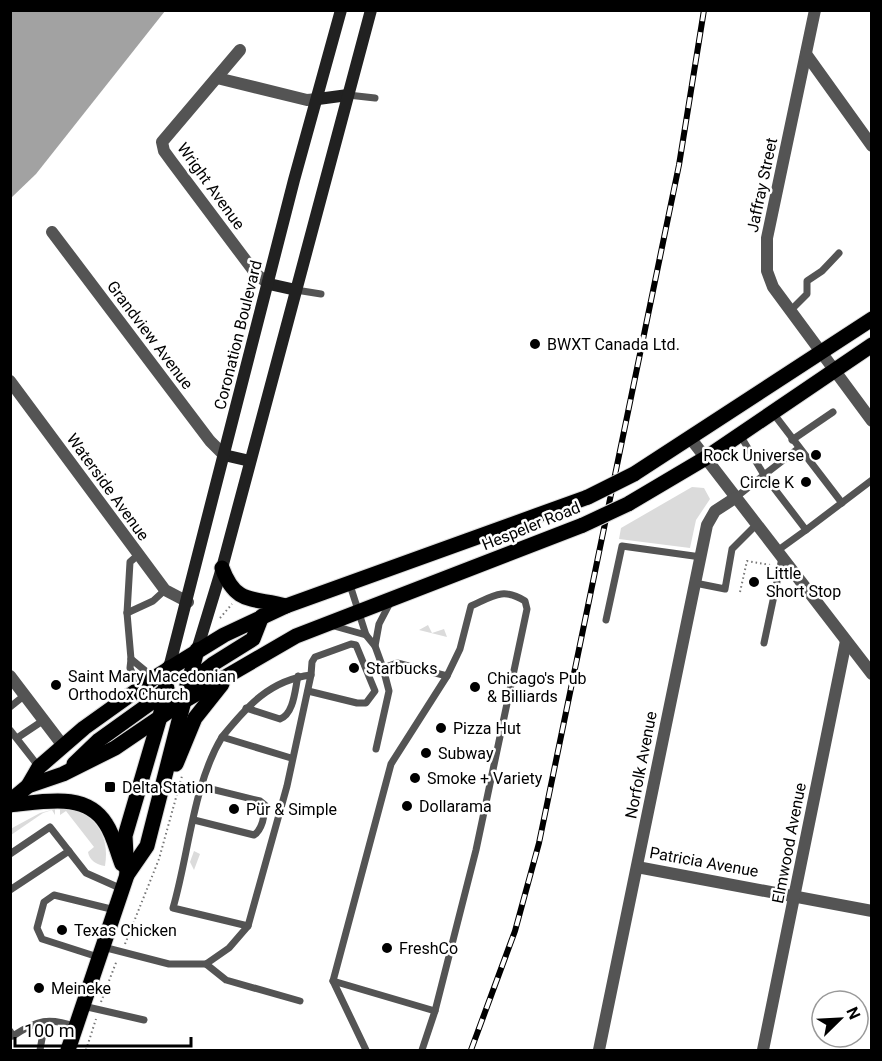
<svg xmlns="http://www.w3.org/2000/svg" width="882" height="1061" viewBox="0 0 882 1061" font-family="Roboto,sans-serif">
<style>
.green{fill:#dbdbdb}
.water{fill:#a2a2a2}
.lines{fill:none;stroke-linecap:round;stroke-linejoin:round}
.primary-casing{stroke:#dbdbdb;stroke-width:17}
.path{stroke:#767676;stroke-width:2;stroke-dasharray:1.5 3;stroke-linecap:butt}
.service{stroke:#545454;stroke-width:7}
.minor{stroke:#545454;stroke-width:12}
.tertiary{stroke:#545454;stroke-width:12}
.secondary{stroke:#212121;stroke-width:12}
.primary{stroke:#000;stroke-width:15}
.rail-casing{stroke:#000;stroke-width:6}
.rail{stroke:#fff;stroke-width:4;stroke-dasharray:11;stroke-linecap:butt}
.primary-bridge-casing{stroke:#dbdbdb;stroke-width:17;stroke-linecap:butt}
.primary-bridge{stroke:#000;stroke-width:15}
.poi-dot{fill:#000;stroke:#fff;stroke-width:2}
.labels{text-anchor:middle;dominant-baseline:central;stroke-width:5;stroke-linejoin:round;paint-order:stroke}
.street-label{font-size:16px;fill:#000;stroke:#fff}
.poi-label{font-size:16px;fill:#000;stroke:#fff;text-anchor:start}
</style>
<rect width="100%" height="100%" fill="#fff"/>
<g class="green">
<path d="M692,487L704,488L710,499L696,520L690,548L619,539L621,528Z"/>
<path d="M428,625L432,633L444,629L447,637L419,630Z"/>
<path d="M60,808C92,809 111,834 105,866C97,865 89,860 88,852L94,847L66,811L60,815Z"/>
<path d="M55,809V815L52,810L43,813L11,835V829L14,827L40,813Z"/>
<path d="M194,851L200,854L194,870L190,862Z"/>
</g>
<path class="water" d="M11,10L165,11L36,174L11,198Z"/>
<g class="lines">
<defs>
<g id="primary">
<path d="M634,474L872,319"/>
<path d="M628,504L704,459L872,345"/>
<path d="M222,568C236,606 254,597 286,606"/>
<path d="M187,685L213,664L253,639L262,616"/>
<path d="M74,764L99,740L152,702L167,688"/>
<path d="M176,764L195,718L222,684"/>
<path d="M28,786L39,767L84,728L154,678L224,635L286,606L588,497"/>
<path d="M10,801L28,786L63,774L115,748L184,701L296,636L583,525"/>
<path d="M10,805C43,802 86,791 106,824C114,836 117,852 122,864"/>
<path d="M127,875L125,836L160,717L169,668"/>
<path d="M68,1050L127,875L147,846L197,650"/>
</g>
</defs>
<use href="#primary" class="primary-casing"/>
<g class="path">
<path d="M740,592L747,561L770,565"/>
<path d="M220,618L232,604"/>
<path d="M125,944L159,859L182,776"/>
<path d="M101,1002L117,960"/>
<path d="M86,1050L96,1019"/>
</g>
<g class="service">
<path d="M348,95L375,98"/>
<path d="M296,290L321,294"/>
<path d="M790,311L807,294V281L822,271L839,253"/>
<path d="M773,413L842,503"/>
<path d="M792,440L833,412"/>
<path d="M799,448L764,475L806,530L872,480"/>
<path d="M735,498L764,475L740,435"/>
<path d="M777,551L806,530"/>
<path d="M138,555L130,562L127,613L131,659L130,668L139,688"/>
<path d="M695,583L725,589L732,549L756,525"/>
<path d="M350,585L366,635L375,646L383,668L389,691L376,749"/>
<path d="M127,613L153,601L165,590"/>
<path d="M606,620L622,546L701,557"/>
<path d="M334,626L366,635"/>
<path d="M764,643L782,558"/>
<path d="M375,646L379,624L391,601"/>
<path d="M131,659L154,678"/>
<path d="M308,691L357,703H366L375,691L356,645L351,644L315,657L312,662L311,675"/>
<path d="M10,707L25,695"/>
<path d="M246,708L280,719C294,714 295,689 298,676"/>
<path d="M10,730L39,767"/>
<path d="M17,738L44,720"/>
<path d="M194,820L254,835C262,830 265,815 265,805L260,801L203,787"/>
<path d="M10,854L50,827L86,873L122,889"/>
<path d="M10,890L69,851"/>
<path d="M248,926L173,908C189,853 193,785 222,737L291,758"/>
<path d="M103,947L169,964H206L226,980L300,1001"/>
<path d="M98,957L42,939L37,928L44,902L54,895L115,910"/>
<path d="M206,964L229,948L248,926L287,786L311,675C270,680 247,706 222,737"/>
<path d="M333,981L391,764L447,676"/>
<path d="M83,1006L144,1020"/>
<path d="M10,1031L13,1036C37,1020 49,1017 76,1027"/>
<path d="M40,1050L45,1022"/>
<path d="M366,1050L333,981L435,1011L476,850L527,609L525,601C503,587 493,596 471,606L460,649L447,676L397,663L383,668"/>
<path d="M422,1050L435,1011"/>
</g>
<g class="minor">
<path d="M815,10L767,238V271L773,287L821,352"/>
<path d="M240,50L162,142L164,151L172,162L256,274L269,284"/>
<path d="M806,54L872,146"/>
<path d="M217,78L307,100L318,99"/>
<path d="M52,232L210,441L224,455"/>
<path d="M10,381L165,590L188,602"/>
<path d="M691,439L872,674"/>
<path d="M10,676L64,747"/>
<path d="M637,867L872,911"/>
<path d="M599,1050L707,525L715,511L735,498"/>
<path d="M763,1050L846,641"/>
</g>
<path class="tertiary" d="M821,352L872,421"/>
<g class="secondary">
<path d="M318,99L348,95"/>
<path d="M269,284L296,290"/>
<path d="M224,455L250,461"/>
<path d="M197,650L222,568L371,10"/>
<path d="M169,668L294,180L341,10"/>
</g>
<use href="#primary" class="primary"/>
<defs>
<path id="rail" d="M471,1050L515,931L539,843L679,165L704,10"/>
</defs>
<use href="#rail" class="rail-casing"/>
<use href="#rail" class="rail"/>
<defs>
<g id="primary-bridge">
<path d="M588,497L634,474"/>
<path d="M583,525L628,504"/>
</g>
</defs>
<use href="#primary-bridge" class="primary-bridge-casing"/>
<use href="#primary-bridge" class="primary-bridge"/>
</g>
<g class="poi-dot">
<circle cx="535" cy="344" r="6"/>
<circle cx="816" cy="455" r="6"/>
<circle cx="806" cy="482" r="6"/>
<circle cx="754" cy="582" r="6"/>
<circle cx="354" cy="668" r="6"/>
<circle cx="56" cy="685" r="6"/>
<circle cx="475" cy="687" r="6"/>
<circle cx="441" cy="728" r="6"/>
<circle cx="426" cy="753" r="6"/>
<circle cx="415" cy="778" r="6"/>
<rect x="104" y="781" width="12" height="12" rx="3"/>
<circle cx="407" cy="806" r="6"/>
<circle cx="234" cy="809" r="6"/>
<circle cx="62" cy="930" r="6"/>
<circle cx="387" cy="948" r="6"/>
<circle cx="39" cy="988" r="6"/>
</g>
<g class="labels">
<g class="street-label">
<text transform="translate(762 185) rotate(-78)">Jaffray Street</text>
<text transform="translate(211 186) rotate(54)">Wright Avenue</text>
<text transform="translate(150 335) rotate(53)">Grandview Avenue</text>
<text transform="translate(238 335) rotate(-76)">Coronation Boulevard</text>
<text transform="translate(108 487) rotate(54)">Waterside Avenue</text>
<text transform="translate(531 526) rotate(-22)">Hespeler Road</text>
<text transform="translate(641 765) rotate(-79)">Norfolk Avenue</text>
<text transform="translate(789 843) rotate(-79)">Elmwood Avenue</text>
<text transform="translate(704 862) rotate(10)">Patricia Avenue</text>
</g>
<g class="poi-label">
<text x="547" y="344">BWXT Canada Ltd.</text>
<text x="804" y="455" text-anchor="end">Rock Universe</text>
<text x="794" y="482" text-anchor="end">Circle K</text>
<text x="766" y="573">Little<tspan x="766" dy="18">Short Stop</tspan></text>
<text x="366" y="668">Starbucks</text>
<text x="68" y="676">Saint Mary Macedonian<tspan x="68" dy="18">Orthodox Church</tspan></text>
<text x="487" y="678">Chicago's Pub<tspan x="487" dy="18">&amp; Billiards</tspan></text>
<text x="453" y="728">Pizza Hut</text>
<text x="438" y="753">Subway</text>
<text x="427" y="778">Smoke + Variety</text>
<text x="122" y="787">Delta Station</text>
<text x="419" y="806">Dollarama</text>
<text x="246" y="809">Pür &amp; Simple</text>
<text x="74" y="930">Texas Chicken</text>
<text x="399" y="948">FreshCo</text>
<text x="51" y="988">Meineke</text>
</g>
</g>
<rect width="882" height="1061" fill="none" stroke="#000000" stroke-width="24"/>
<g transform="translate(840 1019) rotate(66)"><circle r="28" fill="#ffffff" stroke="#999999" stroke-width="1.5"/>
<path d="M0-4.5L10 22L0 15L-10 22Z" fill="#000000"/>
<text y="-9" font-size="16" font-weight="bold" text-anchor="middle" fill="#000000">N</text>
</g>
<path d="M15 1037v9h176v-9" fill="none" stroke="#000000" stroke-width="3"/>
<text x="24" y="1037" font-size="18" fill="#000000" stroke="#ffffff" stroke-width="4.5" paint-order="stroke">100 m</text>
</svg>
